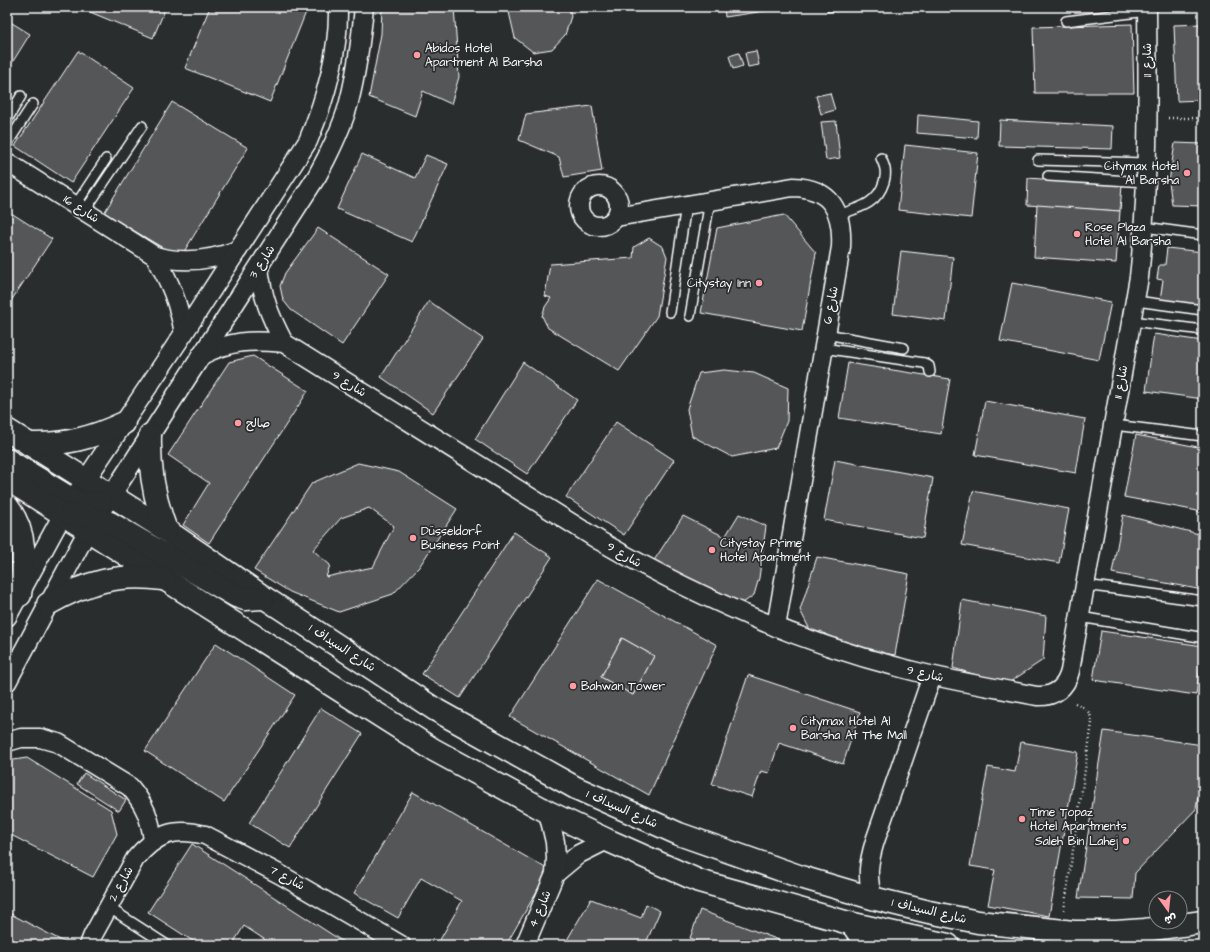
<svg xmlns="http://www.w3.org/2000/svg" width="1210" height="952" viewBox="0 0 1210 952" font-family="'Architects Daughter','Playpen Sans Arabic',sans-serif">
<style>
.building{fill:#555758;stroke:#fff;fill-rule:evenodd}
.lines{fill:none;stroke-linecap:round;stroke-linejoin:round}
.lane-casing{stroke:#fff;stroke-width:12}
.street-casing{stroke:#fff;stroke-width:21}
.secondary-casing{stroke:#fff;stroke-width:25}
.path{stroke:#fff;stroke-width:2.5;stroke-dasharray:1 3;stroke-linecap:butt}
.lane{stroke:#2a2d2e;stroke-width:9}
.street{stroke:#2a2d2e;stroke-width:18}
.secondary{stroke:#2a2d2e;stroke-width:22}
.poi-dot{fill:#ff9aa2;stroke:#2a2d2e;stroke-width:1.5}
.labels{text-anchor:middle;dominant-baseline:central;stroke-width:3.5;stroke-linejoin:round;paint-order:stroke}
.poi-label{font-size:12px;fill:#fff;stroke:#2a2d2e;text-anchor:start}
.street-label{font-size:12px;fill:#fff;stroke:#2a2d2e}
</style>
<rect width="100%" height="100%" fill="#2a2d2e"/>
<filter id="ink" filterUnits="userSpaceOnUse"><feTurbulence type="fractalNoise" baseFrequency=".025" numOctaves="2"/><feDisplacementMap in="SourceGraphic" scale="8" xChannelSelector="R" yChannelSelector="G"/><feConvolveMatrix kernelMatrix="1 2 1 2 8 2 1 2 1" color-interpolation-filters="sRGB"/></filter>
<g filter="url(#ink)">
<g class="building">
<path d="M92,7H166L153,38L90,12Z"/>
<path d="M210,7H308L270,102L185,68Z"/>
<path d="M382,7H454L459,77L451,104L423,91L415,116L369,97L381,34Z"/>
<path d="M509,7H569L571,16L565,35L552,49L533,52L515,38L509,12Z"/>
<path d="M724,7H778V9L725,17Z"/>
<path d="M827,7H872L827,12Z"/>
<path d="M7,20L30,34L7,71Z"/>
<path d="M1132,24L1134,93H1035L1033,27Z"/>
<path d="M1203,24V100L1177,101L1174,25Z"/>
<path d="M78,51L134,88L71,183L15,146Z"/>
<path d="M756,51L759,65L748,67L745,53Z"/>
<path d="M739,53L743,66L733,69L729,56Z"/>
<path d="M830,93L835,110L821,114L816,96Z"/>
<path d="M172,102L248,148L180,258L104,213Z"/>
<path d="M592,106L602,171L564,177L559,157L519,140L526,114Z"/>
<path d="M918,115L978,121L977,138L917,133Z"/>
<path d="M1000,120L1113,126L1112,149L999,146Z"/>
<path d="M836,121L840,158L826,160L821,122Z"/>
<path d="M1175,143L1203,144V206L1172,205L1169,182Z"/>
<path d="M905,145L978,153L971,218L898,210Z"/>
<path d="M362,154L415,178L426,155L448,164L412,242L337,209Z"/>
<path d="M1028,178L1122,185L1120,211L1027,205Z"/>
<path d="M1037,205L1120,211L1116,263L1034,257Z"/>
<path d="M8,211L52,239L7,307V213Z"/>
<path d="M784,215L816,253L802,331L701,313L717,228Z"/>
<path d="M318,228L389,274L342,345L291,310L283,300L280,286L285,273Z"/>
<path d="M649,238L663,247L667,257L657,316L619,371L548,328L542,316L545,307L551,298L545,296L550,264L633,258L634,247Z"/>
<path d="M1167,248L1203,252V306L1160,301L1163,280L1157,279L1159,265H1165Z"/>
<path d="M901,251L953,257L946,321L893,314Z"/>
<path d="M1012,283L1111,302L1099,360L1000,341Z"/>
<path d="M429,301L483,339L433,413L381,377Z"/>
<path d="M1154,334L1203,341V399L1146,391Z"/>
<path d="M253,356L308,391L209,543L183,525L209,483L168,455L229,362Z"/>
<path d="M523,362L577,400L527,474L475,439Z"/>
<path d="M848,363L950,379L941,434L839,418Z"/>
<path d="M724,370L754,373L788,388L787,421L776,448L732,457L692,436L687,409L699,373Z"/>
<path d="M985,401L1085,419L1076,473L975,455Z"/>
<path d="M616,422L674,460L624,535L566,497Z"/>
<path d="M1136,435L1203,448V512L1124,497Z"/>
<path d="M835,460L933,478L923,538L824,520Z"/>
<path d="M358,463L399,472L457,509L419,567L393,594L339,612L290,592L254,570L312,483ZM369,508L394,526L373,567L326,577L330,565L313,550L341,518Z"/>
<path d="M973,491L1069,509L1059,563L962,545Z"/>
<path d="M739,514L766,526L759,578L754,595L743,603L728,602L653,562L683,516L725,537Z"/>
<path d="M1123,515L1203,535V590L1112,573Z"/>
<path d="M514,532L552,557L460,698L422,674Z"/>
<path d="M817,557L909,574L895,655L831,645L832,639L821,631L813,636L800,610Z"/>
<path d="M598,579L717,645L649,795L510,717ZM622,638L654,656L633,695L601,677Z"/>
<path d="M962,600L1046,616L1043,660L1007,684L953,668Z"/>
<path d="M1101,631L1203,646L1196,695L1093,680Z"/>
<path d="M622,638L654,656L633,695L601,677Z"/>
<path d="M216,643L295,695L224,802L145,751Z"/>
<path d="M748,675L860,712L843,764L779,743L769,773L761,771L752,797L712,784Z"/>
<path d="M321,708L362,734L290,848L249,823Z"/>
<path d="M1104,731L1203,745V766L1196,809L1135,873L1133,899L1078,898Z"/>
<path d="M1021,742L1078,752L1049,916L988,905L995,870L970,866L988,767L1015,772Z"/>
<path d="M27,758L111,810L117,834L93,877L7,833V761Z"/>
<path d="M84,773L126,800L119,811L77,784Z"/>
<path d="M413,792L549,870L506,945H437L462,901L421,878L398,918L354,893Z"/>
<path d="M192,844L348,945H273L244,926L232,945H199L148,912Z"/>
<path d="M591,899L641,918L646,904L660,911L645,945H564Z"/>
<path d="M700,910L792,945H694L696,940L690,938Z"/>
<path d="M7,912L66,943V945H7Z"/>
</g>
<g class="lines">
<defs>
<g id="lane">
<path d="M1066,21L1147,11"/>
<path d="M7,120L21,96"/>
<path d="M7,144L33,104"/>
<path d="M1038,160L1147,163"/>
<path d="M1048,176L1146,182"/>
<path d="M75,206L106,159"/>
<path d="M84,212L142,126"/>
<path d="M838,215C858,208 877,205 884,182C887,172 885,167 881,158"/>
<path d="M1144,227L1203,235"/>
<path d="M1136,301L1203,310"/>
<path d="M670,312L686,205"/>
<path d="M690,316L710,201"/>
<path d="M1132,321L1203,330"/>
<path d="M826,334L904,348"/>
<path d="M823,348L924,363L929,366L930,372"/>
<path d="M1114,425L1203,436"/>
<path d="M1085,585L1203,601"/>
<path d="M1080,617L1199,637"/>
<path d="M108,907L167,945"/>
</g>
<g id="street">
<path d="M7,162L155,256C184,264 210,261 238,250"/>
<circle cx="599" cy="206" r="20"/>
<path d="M616,217L793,187C831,188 843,211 841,247L776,627"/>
<path d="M155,256C171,284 178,302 184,333"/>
<path d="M259,267C262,297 270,316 284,343"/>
<path d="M200,356C231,340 250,340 284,343L600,541C694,595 793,640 898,667C944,680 991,687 1037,696C1054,697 1066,688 1070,671L1139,277C1149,187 1148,97 1147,7"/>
<path d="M7,617L63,514L184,333L308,141C326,98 339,53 338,7"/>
<path d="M7,682L88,530L111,496L317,176L326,159C335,141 344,122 349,102C357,71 361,39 364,7"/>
<path d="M7,742L21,738H40L58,743L130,787C145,805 150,818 153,840"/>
<path d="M555,874L579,854L607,840"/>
<path d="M872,898C867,874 868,864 875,841L932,676"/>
<path d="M849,923L864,945"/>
<path d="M89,945L93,935L135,859C156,834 174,827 205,835L281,875L401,945"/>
<path d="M525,945L555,874L556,858L555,842L548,812"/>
</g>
<g id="secondary">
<path d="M7,430L166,530L265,598L436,710L576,788L679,834L804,878L872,898L929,912L978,922L1074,932H1116L1145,930L1203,922"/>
<path d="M150,435C149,469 154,499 166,530"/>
<path d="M29,444C65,445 92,438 124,423"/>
<path d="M7,460L73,500L88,504L100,502"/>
<path d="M7,479L434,750L548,812L607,840L699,881L849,923L948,945"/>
<path d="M7,506C29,535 24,562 20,595"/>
<path d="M71,514L88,516L110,523L236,596L245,599L263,598"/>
<path d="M48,604C86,582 119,573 163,579"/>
</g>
</defs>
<use href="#lane" class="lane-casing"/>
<use href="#street" class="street-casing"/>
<use href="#secondary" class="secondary-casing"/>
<g class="path">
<path d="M1168,118H1203"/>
<path d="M1064,910L1092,723C1091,711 1085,708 1075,703"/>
</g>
<use href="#lane" class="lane"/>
<use href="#street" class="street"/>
<use href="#secondary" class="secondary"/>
</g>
</g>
<g class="poi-dot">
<circle cx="417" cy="55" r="4"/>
<circle cx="1187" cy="173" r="4"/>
<circle cx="1077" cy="234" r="4"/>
<circle cx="759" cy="283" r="4"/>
<circle cx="238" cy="423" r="4"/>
<circle cx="413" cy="538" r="4"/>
<circle cx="712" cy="550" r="4"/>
<circle cx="573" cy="686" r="4"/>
<circle cx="793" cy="728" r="4"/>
<circle cx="1022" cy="819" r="4"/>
<circle cx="1126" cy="841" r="4"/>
</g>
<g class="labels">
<g class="poi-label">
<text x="425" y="48">Abidos Hotel<tspan x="425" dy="14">Apartment Al Barsha</tspan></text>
<text x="1179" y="166" text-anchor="end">Citymax Hotel<tspan x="1179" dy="14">Al Barsha</tspan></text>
<text x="1085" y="227">Rose Plaza<tspan x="1085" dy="14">Hotel Al Barsha</tspan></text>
<text x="751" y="283" text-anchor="end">Citystay Inn</text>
<text x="246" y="423">صالح</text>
<text x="421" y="531">Düsseldorf<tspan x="421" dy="14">Business Point</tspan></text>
<text x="720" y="543">Citystay Prime<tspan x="720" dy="14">Hotel Apartment</tspan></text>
<text x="581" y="686">Bahwan Tower</text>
<text x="801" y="721">Citymax Hotel Al<tspan x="801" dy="14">Barsha At The Mall</tspan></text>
<text x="1030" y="812">Time Topaz<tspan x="1030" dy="14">Hotel Apartments</tspan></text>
<text x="1118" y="841" text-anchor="end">Saleh Bin Lahej</text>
</g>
<g class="street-label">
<text transform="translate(1147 60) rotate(-90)">شارع 11</text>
<text transform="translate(81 209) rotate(33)">شارع 16</text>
<text transform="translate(262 262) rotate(-57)">شارع 3</text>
<text transform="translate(831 305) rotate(-80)">شارع 6</text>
<text transform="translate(1121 382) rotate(-80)">شارع 11</text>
<text transform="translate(349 384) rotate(32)">شارع 9</text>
<text transform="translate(624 555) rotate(30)">شارع 9</text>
<text transform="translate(342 648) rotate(33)">شارع السيداف 1</text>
<text transform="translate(925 674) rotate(13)">شارع 9</text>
<text transform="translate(622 809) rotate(24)">شارع السيداف 1</text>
<text transform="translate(287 878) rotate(29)">شارع 7</text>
<text transform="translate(121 884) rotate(-61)">شارع 2</text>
<text transform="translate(540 909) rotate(-67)">شارع 4</text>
<text transform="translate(929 911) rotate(13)">شارع السيداف 1</text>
</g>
</g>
<rect width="1210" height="952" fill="none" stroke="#2a2d2e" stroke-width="24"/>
<rect x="12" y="12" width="1186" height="928" fill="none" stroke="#fff" stroke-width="1.5" filter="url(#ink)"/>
<g transform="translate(1168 910) rotate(165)"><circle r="19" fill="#2a2d2e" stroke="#7f8182"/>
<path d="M0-3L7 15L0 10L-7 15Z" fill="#ff9aa2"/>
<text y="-6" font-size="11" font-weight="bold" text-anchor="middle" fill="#ffffff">ش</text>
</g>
</svg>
